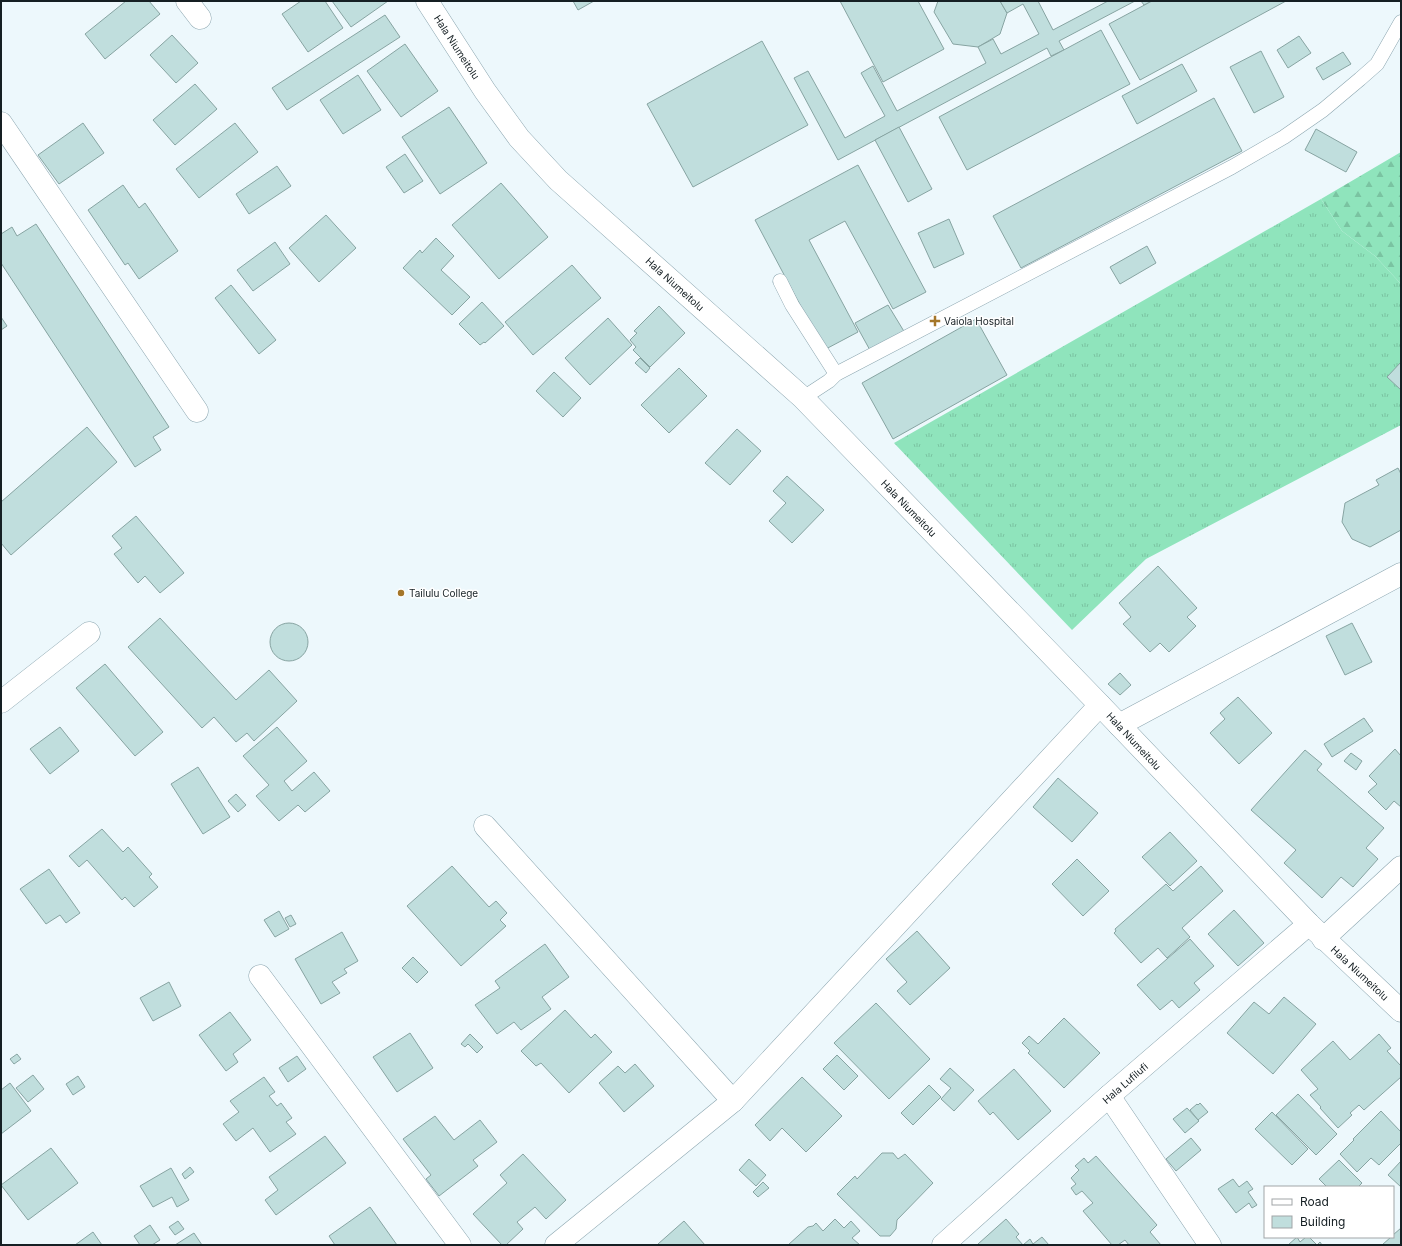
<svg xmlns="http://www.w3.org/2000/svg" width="1402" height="1246" viewBox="0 0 1402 1246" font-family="Inter,sans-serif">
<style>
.grass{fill:url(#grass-tufts)}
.forest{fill:url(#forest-firs)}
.building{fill:#c0dedd;stroke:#87a4a2}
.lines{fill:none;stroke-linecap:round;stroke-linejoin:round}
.service-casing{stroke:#8ba5af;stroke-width:15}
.minor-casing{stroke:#8ba5af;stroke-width:23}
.tertiary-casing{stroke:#8ba5af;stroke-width:23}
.service{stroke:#fff;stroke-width:14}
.minor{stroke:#fff;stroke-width:22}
.tertiary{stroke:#fff;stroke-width:22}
.poi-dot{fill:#a47629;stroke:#fff;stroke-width:1.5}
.labels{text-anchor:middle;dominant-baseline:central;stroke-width:3;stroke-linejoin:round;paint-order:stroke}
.street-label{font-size:10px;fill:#151f23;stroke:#fff}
.poi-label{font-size:10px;fill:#151f23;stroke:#fff;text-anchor:start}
</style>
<defs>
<pattern id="grass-tufts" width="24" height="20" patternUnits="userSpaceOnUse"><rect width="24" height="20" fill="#8fe4bc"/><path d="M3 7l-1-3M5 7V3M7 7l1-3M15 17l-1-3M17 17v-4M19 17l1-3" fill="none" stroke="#7ac3a1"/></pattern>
<pattern id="forest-firs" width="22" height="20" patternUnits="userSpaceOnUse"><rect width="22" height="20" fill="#8fe4bc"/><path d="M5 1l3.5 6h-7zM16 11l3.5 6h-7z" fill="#7ac3a1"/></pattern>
</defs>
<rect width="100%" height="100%" fill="#edf8fc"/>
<path class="grass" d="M1321,199L1342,231L1375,256L1401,284V425L1146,559L1072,630L894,443Z"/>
<path class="forest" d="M1401,152V284L1375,256L1342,231L1321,199Z"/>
<g class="building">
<path d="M126,1H149L160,14L105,59L85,34Z"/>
<path d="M301,1H325L343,28L308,52L282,14Z"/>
<path d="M332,1H388L351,27Z"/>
<path d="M573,1H594L578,10Z"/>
<path d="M840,1H918L944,49L883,82Z"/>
<path d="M938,1H1000L1007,13L1000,34L978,47L953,44L934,12Z"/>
<path d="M1000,1H1038L1053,30L1108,1H1135L1059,41L1064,50L1051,56L1047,48L838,160L794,78L808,71L845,138L885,116L861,73L873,66L897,111L986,63L978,47L993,39L1001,54L1039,34L1023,4L1007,13Z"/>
<path d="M1141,1H1152L1144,5Z"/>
<path d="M1152,1H1286L1140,80L1109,24Z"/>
<path d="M385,15L400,37L287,110L272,88Z"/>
<path d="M1101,30L1130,84L967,170L939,117Z"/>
<path d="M172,35L198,63L176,83L150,55Z"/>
<path d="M1299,36L1311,53L1288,68L1277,50Z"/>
<path d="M762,41L808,125L693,187L647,104Z"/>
<path d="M405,44L438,91L401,117L367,71Z"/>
<path d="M1261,51L1284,97L1254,113L1230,67Z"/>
<path d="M1343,52L1351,64L1323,80L1316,68Z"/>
<path d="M1182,64L1197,91L1137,124L1122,96Z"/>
<path d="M358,75L381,110L343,134L320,100Z"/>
<path d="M195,84L217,109L175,145L153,120Z"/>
<path d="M1214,98L1242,151L1021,268L993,216Z"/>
<path d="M449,107L487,163L440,194L402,137Z"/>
<path d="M83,123L104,153L59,184L38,155Z"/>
<path d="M235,123L258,152L199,198L176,169Z"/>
<path d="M899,127L932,189L908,202L875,140Z"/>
<path d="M1316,129L1357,152L1346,172L1305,150Z"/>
<path d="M405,154L423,181L404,193L386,167Z"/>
<path d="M858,165L926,292L893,309L845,221L809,240L858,332L824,350L755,220Z"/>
<path d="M277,166L291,186L249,214L236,194Z"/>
<path d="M501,183L548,237L499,279L452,225Z"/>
<path d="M123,185L139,208L145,203L178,251L139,279L128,263L125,265L88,210Z"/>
<path d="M326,215L356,248L319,282L289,248Z"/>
<path d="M949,219L964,254L934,268L918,233Z"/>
<path d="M36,224L169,427L153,437L161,450L135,467L1,263V234L12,227L17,236Z"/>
<path d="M436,238L454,256L441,270L470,297L452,315L403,268L420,250L422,253Z"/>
<path d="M275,242L290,264L253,291L237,270Z"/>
<path d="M1147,246L1156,263L1120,284L1110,267Z"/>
<path d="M572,265L601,298L533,355L505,322Z"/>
<path d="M231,285L276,340L259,354L215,298Z"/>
<path d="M482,302L504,326L485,343L484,342L480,345L459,324Z"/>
<path d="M888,305L905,333L871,352L855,323Z"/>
<path d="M659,306L685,333L650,367L633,350L636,347L630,340L637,333L634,331Z"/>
<path d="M1,317L7,326L1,330Z"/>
<path d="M608,318L632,345L590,385L565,358Z"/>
<path d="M976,319L1007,375L893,439L862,383Z"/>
<path d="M640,358L650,368L646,373L635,363Z"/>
<path d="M1401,362V390L1387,377Z"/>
<path d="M679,368L707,396L669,433L641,405Z"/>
<path d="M554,372L581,398L563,417L536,391Z"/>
<path d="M87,427L117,462L11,555L1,543V502Z"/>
<path d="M737,429L761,451L730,485L705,463Z"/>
<path d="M1398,468L1401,474V530L1370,547L1352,539L1342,522L1345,503L1379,485L1376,480Z"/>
<path d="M787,476L824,510L792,543L769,521L786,503L773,491Z"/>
<path d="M136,516L184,573L160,593L145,576L138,583L114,554L122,548L112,536Z"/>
<path d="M1158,566L1197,608L1187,617L1196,626L1169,652L1160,643L1150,652L1123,624L1131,617L1119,603Z"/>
<path d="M160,618L236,700L269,670L297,701L254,741L247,733L236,742L214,717L202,728L128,647Z"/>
<path d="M1352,623L1372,662L1345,675L1326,636Z"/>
<circle cx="289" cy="642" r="19"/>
<path d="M105,664L163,732L135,756L76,688Z"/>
<path d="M1120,673L1131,685L1120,695L1108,684Z"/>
<path d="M1238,697L1272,733L1239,764L1210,733L1225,719L1220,713Z"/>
<path d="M1364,718L1373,731L1332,757L1324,744Z"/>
<path d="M60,727L79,751L50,774L30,749Z"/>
<path d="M277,727L307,761L284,781L292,791L314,772L330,791L305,812L298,805L279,821L256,796L269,785L243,756Z"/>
<path d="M1395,749L1401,756V807L1394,801L1386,810L1368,792L1377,784L1369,776Z"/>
<path d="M1305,750L1322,764L1317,770L1384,828L1366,848L1378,859L1353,887L1341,877L1322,898L1284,863L1296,850L1251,810Z"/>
<path d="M1351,753L1362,761L1356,770L1344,761Z"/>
<path d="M198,767L230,817L203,834L171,784Z"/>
<path d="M1058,778L1098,813L1072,842L1033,807Z"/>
<path d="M236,794L246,805L238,812L228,801Z"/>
<path d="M102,829L123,852L128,847L152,874L149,877L158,887L134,907L125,897L122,900L87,860L79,867L69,856Z"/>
<path d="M1170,832L1197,861L1170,886L1142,857Z"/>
<path d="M1077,859L1109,891L1083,916L1052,884Z"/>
<path d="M452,866L489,907L496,901L507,913L500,920L506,926L461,966L407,906Z"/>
<path d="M1201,866L1223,891L1182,928L1190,937L1167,958L1158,948L1141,963L1114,933L1116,931L1115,929L1166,884L1173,891Z"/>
<path d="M49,869L80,913L66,923L60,915L46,924L20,889Z"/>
<path d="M1234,910L1264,943L1238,966L1208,934Z"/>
<path d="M279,911L289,929L275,937L264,920Z"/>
<path d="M291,915L296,924L290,927L285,918Z"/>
<path d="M917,931L950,968L910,1005L897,991L907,982L886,959Z"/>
<path d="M342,932L358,961L344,969L347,973L332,982L340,993L321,1004L295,959Z"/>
<path d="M1190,939L1214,966L1194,983L1200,990L1179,1008L1172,1000L1160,1010L1137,985Z"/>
<path d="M545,944L569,977L542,997L551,1009L521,1030L514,1022L497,1034L475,1005L500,988L495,981Z"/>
<path d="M413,957L428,972L417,983L402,968Z"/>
<path d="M169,982L181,1006L153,1021L140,998Z"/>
<path d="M1284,997L1316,1024L1273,1074L1227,1033L1254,1002L1269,1014Z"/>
<path d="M876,1003L930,1059L889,1099L834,1043Z"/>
<path d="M565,1010L591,1038L595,1034L612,1052L569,1093L541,1063L536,1066L521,1051Z"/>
<path d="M230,1012L251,1040L233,1054L238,1062L226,1071L199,1035Z"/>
<path d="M1064,1018L1100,1053L1064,1088L1028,1053L1030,1051L1022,1043L1029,1036L1038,1044Z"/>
<path d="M410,1033L433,1068L397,1092L373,1057Z"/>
<path d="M470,1034L483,1047L477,1053L468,1044L465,1047L461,1044Z"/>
<path d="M1379,1034L1391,1048L1387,1051L1401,1066V1077L1364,1110L1359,1105L1350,1113L1352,1115L1338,1128L1320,1108L1321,1107L1310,1095L1318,1089L1301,1070L1333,1041L1350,1060Z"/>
<path d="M17,1054L21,1059L14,1064L10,1059Z"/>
<path d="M837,1055L858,1076L844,1090L823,1069Z"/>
<path d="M297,1056L306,1069L288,1082L279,1068Z"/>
<path d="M635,1064L654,1086L624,1112L599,1083L618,1066L625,1073Z"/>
<path d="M950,1068L974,1090L954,1111L941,1099L951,1088L940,1079Z"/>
<path d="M1014,1069L1051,1111L1018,1140L993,1112L990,1115L978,1101Z"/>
<path d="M33,1075L44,1089L28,1102L16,1088Z"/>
<path d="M78,1076L85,1087L73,1095L66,1084Z"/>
<path d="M264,1077L275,1092L269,1096L277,1106L281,1103L292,1118L286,1122L296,1134L270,1152L253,1128L236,1141L223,1124L239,1112L230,1101Z"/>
<path d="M802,1077L842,1116L806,1152L782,1128L770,1141L755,1125Z"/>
<path d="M10,1083L31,1111L1,1134V1090Z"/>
<path d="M929,1085L941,1097L913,1125L901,1113Z"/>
<path d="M1298,1094L1337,1134L1316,1155L1276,1115Z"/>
<path d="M1200,1103L1208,1112L1198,1120L1190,1110L1197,1104L1198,1105Z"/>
<path d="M1187,1108L1199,1121L1185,1133L1173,1119Z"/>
<path d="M1381,1111L1401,1132V1143L1379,1165L1371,1158L1357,1172L1340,1154L1354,1140L1353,1139Z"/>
<path d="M1272,1112L1308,1149L1292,1165L1255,1129Z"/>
<path d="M435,1116L454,1140L480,1120L497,1142L473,1160L478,1166L439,1196L426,1179L431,1175L403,1139Z"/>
<path d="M325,1136L346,1163L276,1215L265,1200L278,1190L269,1177Z"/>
<path d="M1191,1138L1201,1150L1176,1171L1166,1159Z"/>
<path d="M51,1148L78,1183L28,1220L1,1185Z"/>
<path d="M882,1153H893L898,1159L905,1154L933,1183L897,1220L896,1229L890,1236H880L837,1194L855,1176L857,1179Z"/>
<path d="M523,1154L566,1200L546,1219L535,1207L517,1222L523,1229L506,1245H502L473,1214L507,1183L500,1175Z"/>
<path d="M1096,1156L1157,1225L1150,1232L1161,1245H1129L1125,1240L1118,1245H1112L1083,1211L1093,1203L1082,1191L1076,1195L1071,1188L1076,1184L1071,1178L1079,1170L1075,1166L1084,1158L1088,1163Z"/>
<path d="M749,1159L766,1175L756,1186L739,1170Z"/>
<path d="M1339,1160L1362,1183L1358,1187H1327L1319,1179Z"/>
<path d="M1401,1161V1187L1388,1175Z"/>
<path d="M190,1167L194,1172L185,1179L182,1174Z"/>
<path d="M171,1168L189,1200L177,1207L172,1197L153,1207L140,1186Z"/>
<path d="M1233,1179L1239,1187L1247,1181L1253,1189L1248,1192L1257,1205L1252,1208L1249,1203L1236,1213L1218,1189Z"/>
<path d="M763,1182L769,1188L758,1197L753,1192Z"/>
<path d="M370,1207L397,1245H335L329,1236Z"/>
<path d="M835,1219L844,1228L851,1221L860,1231L852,1238L860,1245H788L808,1227L813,1226L816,1223L823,1231Z"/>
<path d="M1006,1219L1019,1234L1016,1237L1023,1245L1030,1239L1033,1244L1042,1237L1049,1245H980L978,1244Z"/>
<path d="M178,1221L184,1229L175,1235L169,1227Z"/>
<path d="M684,1221L705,1245H659L658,1244Z"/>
<path d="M150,1225L160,1240L152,1245H140L134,1236Z"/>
<path d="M1401,1228V1245H1382L1391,1237H1393V1235Z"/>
<path d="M93,1232L102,1245H75Z"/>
<path d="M194,1233L202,1245H175Z"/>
<path d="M1297,1237L1300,1242L1306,1237H1309L1317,1245L1320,1242L1322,1245H1288Z"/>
</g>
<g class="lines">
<defs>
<g id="service">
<path d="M780,281L792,305L836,374"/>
<path d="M803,398L829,381L836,374L1232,167L1284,137L1323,110L1360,79L1377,64L1401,22"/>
</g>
<g id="minor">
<path d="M187,1L200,18"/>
<path d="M1,123L197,411"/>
<path d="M1,702L89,633"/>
<path d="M1119,725L1401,574"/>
<path d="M485,826L733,1101"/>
<path d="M1323,939L1401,867"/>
<path d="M260,976L460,1245"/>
<path d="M1109,1096L1210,1245"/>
<path d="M556,1245L733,1101L1100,705"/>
<path d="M943,1245L1109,1096L1309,924"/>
</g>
<path id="tertiary" d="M427,1L485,91L519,138L558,180L803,398L1100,705L1309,924L1401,1011"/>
</defs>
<use href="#service" class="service-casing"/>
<use href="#minor" class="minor-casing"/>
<use href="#tertiary" class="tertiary-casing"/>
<use href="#service" class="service"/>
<use href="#minor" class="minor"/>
<use href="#tertiary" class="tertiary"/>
</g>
<g class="poi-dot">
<path d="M933 315h4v4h4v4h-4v4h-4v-4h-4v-4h4z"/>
<circle cx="401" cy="593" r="4"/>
</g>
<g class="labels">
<g class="street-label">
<text transform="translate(457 47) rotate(57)">Hala Niumeitolu</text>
<text transform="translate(675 284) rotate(42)">Hala Niumeitolu</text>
<text transform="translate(909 508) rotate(46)">Hala Niumeitolu</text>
<text transform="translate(1134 741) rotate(47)">Hala Niumeitolu</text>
<text transform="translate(1360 973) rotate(43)">Hala Niumeitolu</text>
<text transform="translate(1125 1083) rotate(-41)">Hala Lufilufi</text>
</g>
<g class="poi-label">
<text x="944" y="321">Vaiola Hospital</text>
<text x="409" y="593">Tailulu College</text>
</g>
</g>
<rect width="1402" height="1246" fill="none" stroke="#151f23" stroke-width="4"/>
<rect x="1264" y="1186" width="130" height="52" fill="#ffffff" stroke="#a1a5a7"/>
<rect x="1272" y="1199" width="20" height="6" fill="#ffffff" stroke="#a1a5a7"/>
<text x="1300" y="1206" font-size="12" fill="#151f23">Road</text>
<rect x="1272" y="1216" width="20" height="12" fill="#c0dedd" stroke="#a1a5a7"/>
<text x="1300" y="1226" font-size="12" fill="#151f23">Building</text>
</svg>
